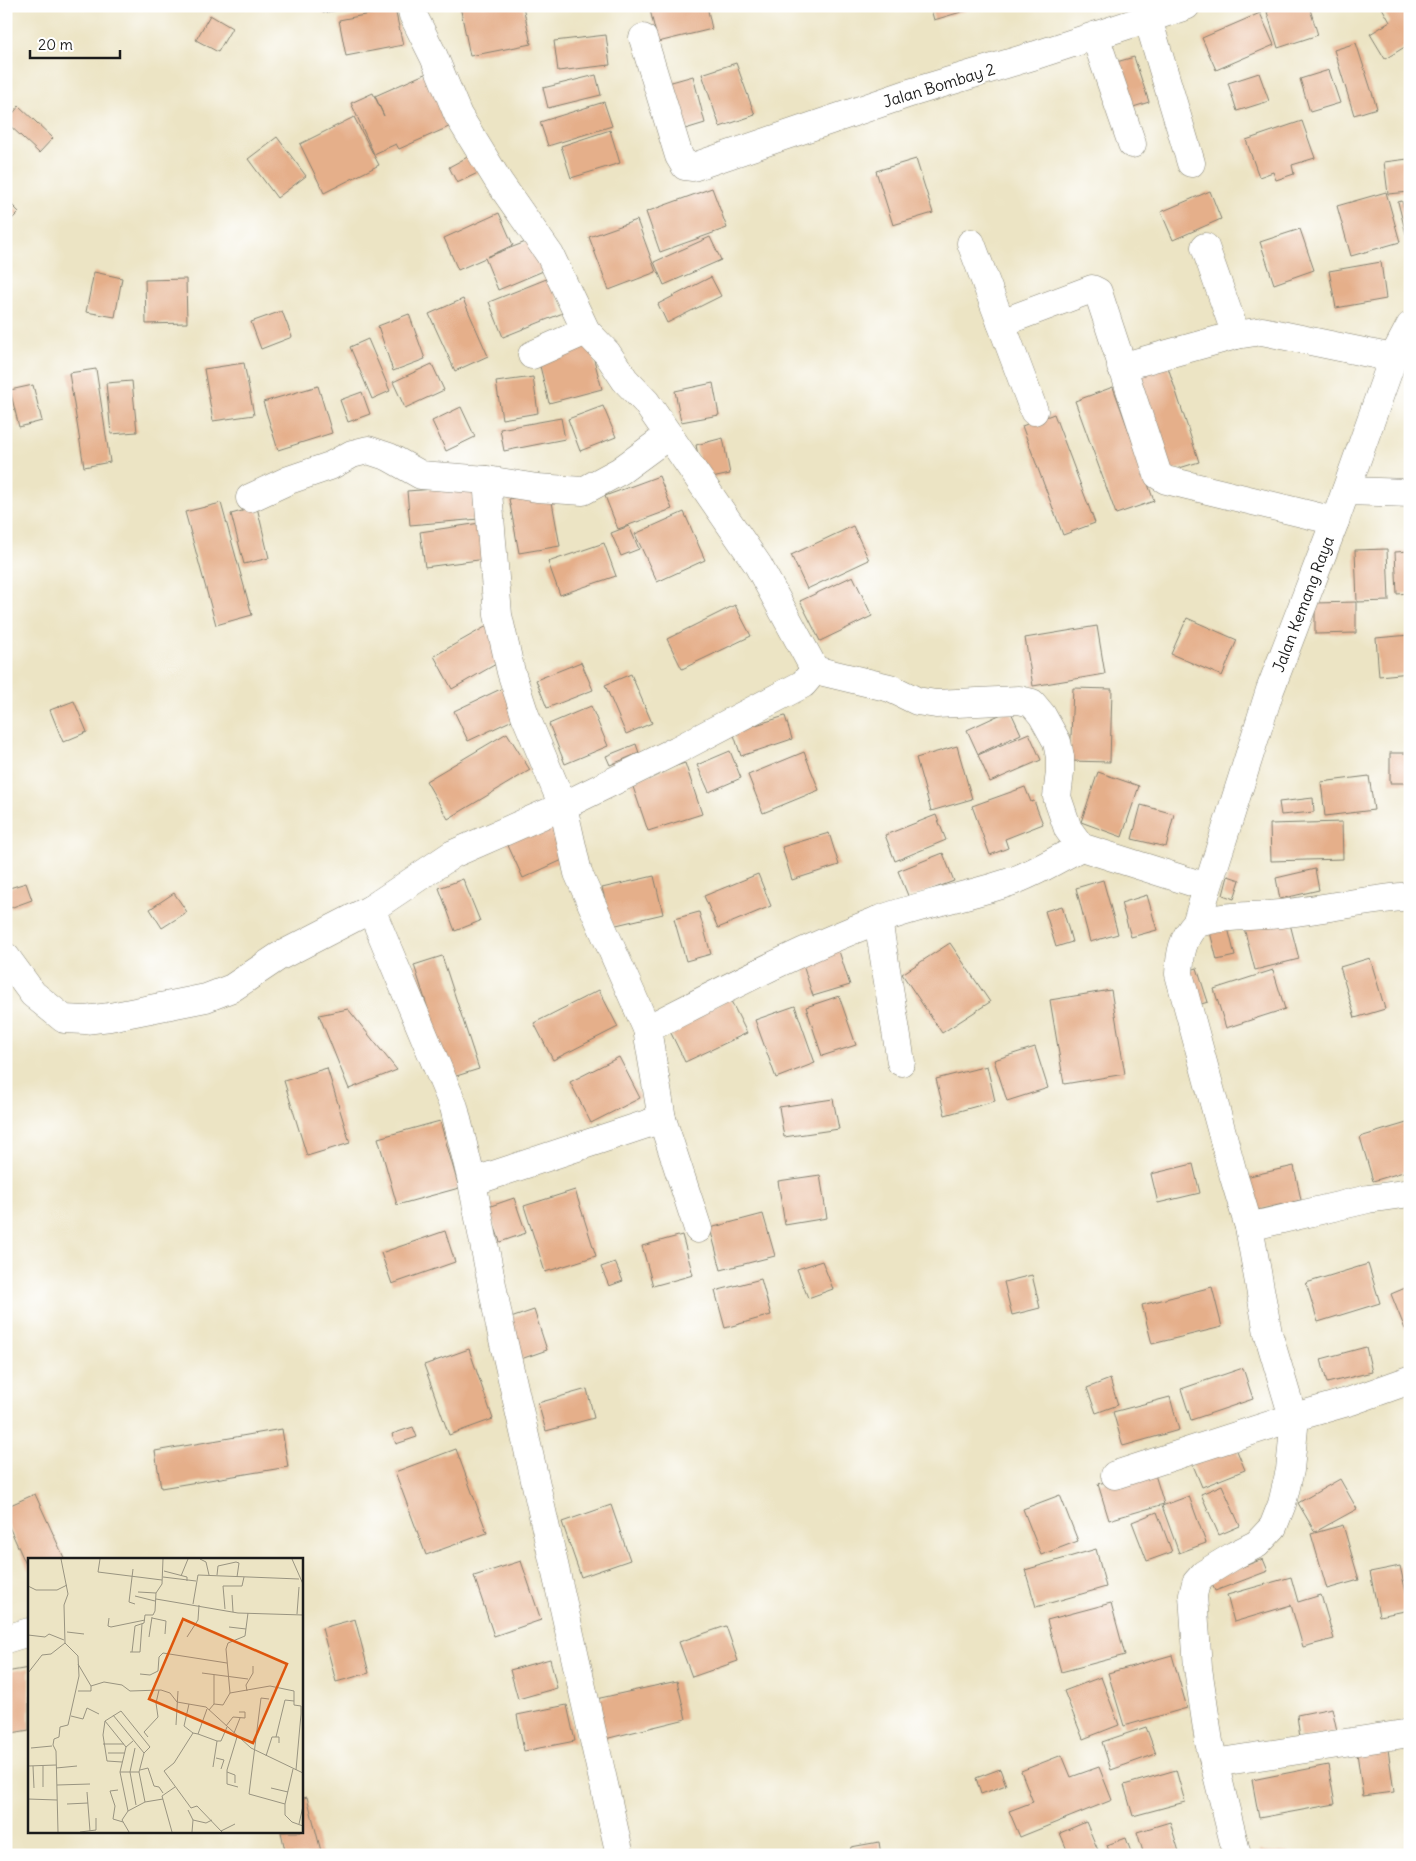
<svg xmlns="http://www.w3.org/2000/svg" width="1416" height="1861" viewBox="0 0 1416 1861" font-family="Delius,sans-serif">
<style>
.building{fill:#e5af8a}
.lines{fill:none;stroke-linecap:round;stroke-linejoin:round}
.minor-casing{stroke:#848070;stroke-width:29}
.minor{stroke:#fff;stroke-width:28}
.labels{text-anchor:middle;dominant-baseline:central;stroke-width:4.5;stroke-linejoin:round;paint-order:stroke}
.street-label{font-size:16px;fill:#1c1c1c;stroke:#fff}
.inset-road{fill:none;stroke:#999481;stroke-width:1}
.view{fill:#de560d;fill-opacity:0.15;stroke:#de560d;stroke-width:2.5}
.inset-edge{fill:none;stroke:#1c1c1c;stroke-width:2.5}
</style>
<rect width="100%" height="100%" fill="#fff"/>
<filter id="ink" filterUnits="userSpaceOnUse"><feTurbulence type="fractalNoise" baseFrequency=".02" numOctaves="2"/><feDisplacementMap in="SourceGraphic" scale="10" xChannelSelector="R" yChannelSelector="G"/><feConvolveMatrix kernelMatrix="1 2 1 2 8 2 1 2 1" color-interpolation-filters="sRGB"/></filter>
<filter id="wash" filterUnits="userSpaceOnUse"><feTurbulence type="fractalNoise" baseFrequency=".0096" numOctaves="4" result="noise"/><feDisplacementMap in="SourceGraphic" scale="20" xChannelSelector="R" yChannelSelector="G"/><feGaussianBlur stdDeviation="1.12" result="paint"/><feColorMatrix in="noise" values="0 0 0 0 0 0 0 0 0 0 0 0 0 0 0 0 0 1.4 0 .05"/><feComposite in="paint" operator="in"/></filter>
<g filter="url(#wash)">
<rect width="100%" height="100%" fill="#ece4c4"/>
<g id="blocks">
<g class="building">
<path d="M321,6H353V7L323,13Z"/>
<path d="M460,6H523L531,44L470,56Z"/>
<path d="M649,6H707L712,29L658,42Z"/>
<path d="M930,6H978V7L934,20Z"/>
<path d="M1284,6H1309L1318,35L1278,48L1267,12Z"/>
<path d="M1381,6H1410V47L1408,45L1385,59L1370,34L1390,22Z"/>
<path d="M395,9L403,45L346,56L339,20Z"/>
<path d="M1260,13L1274,45L1216,70L1202,38Z"/>
<path d="M210,15L232,28L218,52L196,40Z"/>
<path d="M606,35L610,65L558,71L554,41Z"/>
<path d="M1356,43L1377,108L1354,115L1334,50Z"/>
<path d="M1134,57L1149,102L1127,109L1113,63Z"/>
<path d="M736,63L755,115L720,127L702,74Z"/>
<path d="M1329,70L1340,103L1310,112L1300,79Z"/>
<path d="M427,73L451,126L399,149L396,144L374,154L351,103L373,93L384,116L375,96Z"/>
<path d="M1259,73L1269,101L1237,111L1228,83Z"/>
<path d="M596,75L601,95L548,108L543,88Z"/>
<path d="M693,76L705,123L682,130L668,83Z"/>
<path d="M604,102L612,126L548,146L540,122Z"/>
<path d="M19,106L53,138L39,153L6,122Z"/>
<path d="M354,117L379,165L324,193L300,144Z"/>
<path d="M1302,121L1315,158L1292,165L1294,174L1276,180L1273,172L1259,177L1246,140Z"/>
<path d="M610,130L620,163L571,178L561,146Z"/>
<path d="M277,137L306,176L277,198L248,159Z"/>
<path d="M475,153L484,170L457,183L449,167Z"/>
<path d="M916,159L933,213L893,225L876,171Z"/>
<path d="M1408,159L1410,192L1388,194L1384,162Z"/>
<path d="M712,188L727,228L660,252L646,212Z"/>
<path d="M1210,191L1221,219L1173,240L1161,212Z"/>
<path d="M1386,192L1400,242L1351,256L1337,206Z"/>
<path d="M6,199L19,212L6,225Z"/>
<path d="M1402,201L1409,233L1406,234L1398,202Z"/>
<path d="M499,213L513,245L487,257L536,238L548,269L498,290L485,258L458,270L444,238Z"/>
<path d="M637,220L656,272L609,290L589,237Z"/>
<path d="M1300,229L1314,270L1274,284L1260,242Z"/>
<path d="M710,237L721,260L664,285L654,262Z"/>
<path d="M1381,262L1386,299L1336,308L1329,271Z"/>
<path d="M94,272L122,278L115,317L86,312Z"/>
<path d="M711,277L721,296L667,323L658,304Z"/>
<path d="M549,278L563,313L503,337L489,302Z"/>
<path d="M186,279L187,323L146,324L145,280Z"/>
<path d="M463,299L488,356L455,371L429,314Z"/>
<path d="M282,311L292,337L261,349L251,322Z"/>
<path d="M409,314L425,359L393,371L378,326Z"/>
<path d="M368,339L390,391L372,399L350,347Z"/>
<path d="M590,345L602,389L549,403L538,358Z"/>
<path d="M1166,361L1199,462L1163,473L1130,373Z"/>
<path d="M244,363L254,415L213,421L204,369Z"/>
<path d="M432,364L444,390L405,408L393,382Z"/>
<path d="M96,369L110,462L84,467L69,373Z"/>
<path d="M533,377L538,413L502,419L496,382Z"/>
<path d="M132,381L137,432L111,434L106,383Z"/>
<path d="M713,383L719,415L681,422L675,391Z"/>
<path d="M33,385L42,421L19,427L10,390Z"/>
<path d="M318,386L332,433L278,450L263,402Z"/>
<path d="M1113,387L1154,501L1116,514L1075,401Z"/>
<path d="M362,392L370,414L348,422L340,400Z"/>
<path d="M603,406L616,437L580,451L568,419Z"/>
<path d="M461,407L475,437L446,451L432,421Z"/>
<path d="M1054,414L1095,523L1063,535L1022,426Z"/>
<path d="M561,418L565,439L504,451L500,429Z"/>
<path d="M723,438L730,474L703,480L696,445Z"/>
<path d="M659,476L672,509L618,529L605,496Z"/>
<path d="M476,486L479,519L410,525L407,491Z"/>
<path d="M550,491L560,546L519,553L509,499Z"/>
<path d="M221,503L252,615L216,625L185,512Z"/>
<path d="M257,507L269,558L244,564L231,514Z"/>
<path d="M684,512L705,560L657,582L635,534Z"/>
<path d="M480,523L486,559L425,567L420,532Z"/>
<path d="M629,526L639,549L621,556L611,533Z"/>
<path d="M853,526L869,560L807,589L791,555Z"/>
<path d="M604,543L616,576L560,595L548,562Z"/>
<path d="M1387,549L1389,601L1357,602L1355,550Z"/>
<path d="M1410,551V593L1397,594L1395,552Z"/>
<path d="M853,576L872,616L820,641L800,601Z"/>
<path d="M1356,602V633L1315,634V603Z"/>
<path d="M735,605L751,636L682,669L667,639Z"/>
<path d="M1187,618L1237,640L1222,676L1171,654Z"/>
<path d="M487,626L505,659L452,689L434,656Z"/>
<path d="M1097,626L1105,674L1033,686L1025,638Z"/>
<path d="M1410,635V673L1379,676L1376,638Z"/>
<path d="M581,662L593,690L547,708L536,680Z"/>
<path d="M631,674L652,723L626,734L605,685Z"/>
<path d="M507,686L521,716L468,741L454,711Z"/>
<path d="M1073,688L1112,689L1110,762L1070,761Z"/>
<path d="M74,701L87,732L63,742L50,710Z"/>
<path d="M591,706L608,746L565,764L549,724Z"/>
<path d="M1010,710L1021,734L978,754L967,730Z"/>
<path d="M785,716L792,739L741,756L733,732Z"/>
<path d="M507,733L530,770L448,819L426,781Z"/>
<path d="M1029,733L1041,760L990,782L978,755Z"/>
<path d="M636,744L639,753L610,765L606,756Z"/>
<path d="M957,746L972,799L931,811L916,758Z"/>
<path d="M730,751L741,778L709,792L697,765Z"/>
<path d="M804,752L819,790L763,813L748,775Z"/>
<rect x="1390" y="753" width="20" height="30"/>
<path d="M685,763L702,814L648,831L631,781Z"/>
<path d="M1098,772L1139,786L1122,837L1081,822Z"/>
<path d="M1369,776L1374,810L1325,816L1321,782Z"/>
<path d="M1025,787L1031,802L1034,801L1043,824L1005,839L1008,848L990,855L972,806Z"/>
<path d="M1313,798L1314,812L1281,815L1279,802Z"/>
<path d="M1141,805L1174,814L1166,847L1132,839Z"/>
<path d="M936,815L946,840L895,861L885,835Z"/>
<path d="M551,818L569,857L523,878L505,839Z"/>
<path d="M1342,822L1343,859L1271,861L1270,824Z"/>
<path d="M829,833L839,865L792,880L782,847Z"/>
<path d="M943,853L954,881L909,898L898,871Z"/>
<path d="M1315,869L1319,890L1280,899L1276,878Z"/>
<path d="M758,874L771,906L718,928L704,896Z"/>
<path d="M654,876L663,914L612,926L602,888Z"/>
<path d="M1228,876L1240,880L1234,899L1223,895Z"/>
<path d="M463,879L480,921L455,931L439,888Z"/>
<path d="M1103,880L1118,934L1090,942L1076,888Z"/>
<path d="M26,883L32,900L10,908L6,897V889Z"/>
<path d="M174,893L187,912L162,928L150,909Z"/>
<path d="M1147,895L1157,930L1131,937L1121,903Z"/>
<path d="M1062,906L1072,942L1056,947L1045,911Z"/>
<path d="M699,912L711,954L686,961L674,919Z"/>
<path d="M1288,916L1299,959L1255,970L1244,928Z"/>
<path d="M1228,928L1235,956L1217,960L1210,932Z"/>
<path d="M950,943L990,1002L942,1033L902,974Z"/>
<path d="M838,948L850,985L813,996L801,959Z"/>
<path d="M442,956L479,1069L450,1078L414,965Z"/>
<path d="M1370,958L1385,1009L1355,1018L1340,967Z"/>
<path d="M1197,968L1208,1002L1191,1007L1180,973Z"/>
<path d="M1273,970L1285,1009L1226,1028L1214,989Z"/>
<path d="M599,990L618,1027L553,1060L534,1023Z"/>
<path d="M1111,990L1125,1074L1064,1084L1050,1000Z"/>
<path d="M839,996L856,1045L822,1056L806,1007Z"/>
<path d="M730,999L747,1033L685,1062L668,1027Z"/>
<path d="M795,1006L815,1063L776,1078L755,1020Z"/>
<path d="M348,1009L397,1070L349,1089L319,1015Z"/>
<path d="M1035,1047L1048,1088L1007,1101L994,1060Z"/>
<path d="M619,1057L640,1098L591,1123L570,1082Z"/>
<path d="M987,1066L995,1101L945,1115L936,1079Z"/>
<path d="M327,1068L350,1143L307,1156L284,1081Z"/>
<path d="M833,1099L839,1129L784,1137L779,1107Z"/>
<path d="M440,1121L459,1188L397,1205L378,1138Z"/>
<path d="M1410,1122V1170L1373,1181L1360,1137Z"/>
<path d="M1193,1164L1200,1193L1158,1203L1151,1174Z"/>
<path d="M1294,1166L1301,1200L1253,1211L1245,1177Z"/>
<path d="M820,1175L827,1218L785,1225L778,1181Z"/>
<path d="M575,1190L596,1256L545,1272L524,1206Z"/>
<path d="M514,1198L526,1233L500,1242L488,1207Z"/>
<path d="M763,1214L775,1256L721,1270L710,1228Z"/>
<path d="M445,1231L455,1262L392,1284L381,1253Z"/>
<path d="M682,1235L693,1275L653,1286L642,1246Z"/>
<path d="M822,1261L833,1289L808,1298L797,1269Z"/>
<path d="M615,1262L623,1281L609,1286L601,1267Z"/>
<path d="M1368,1264L1380,1303L1318,1322L1306,1283Z"/>
<path d="M1032,1275L1040,1308L1012,1315L1004,1282Z"/>
<path d="M761,1279L771,1315L725,1328L715,1291Z"/>
<path d="M1410,1286V1328L1405,1329L1391,1294Z"/>
<path d="M1212,1287L1222,1327L1152,1344L1142,1305Z"/>
<path d="M534,1310L547,1350L518,1360L505,1320Z"/>
<path d="M1366,1347L1372,1372L1327,1383L1321,1359Z"/>
<path d="M469,1349L493,1419L449,1435L424,1365Z"/>
<path d="M1243,1368L1253,1399L1191,1420L1181,1389Z"/>
<path d="M1110,1379L1118,1405L1096,1413L1087,1388Z"/>
<path d="M587,1389L594,1418L546,1431L538,1403Z"/>
<path d="M1170,1397L1179,1430L1123,1446L1113,1412Z"/>
<path d="M413,1427L417,1437L396,1444L392,1434Z"/>
<path d="M282,1429L288,1467L161,1488L155,1451Z"/>
<path d="M1233,1441L1245,1470L1202,1487L1190,1458Z"/>
<path d="M456,1449L487,1533L426,1555L395,1472Z"/>
<path d="M1153,1468L1164,1504L1109,1520L1098,1484Z"/>
<path d="M1340,1479L1357,1509L1315,1532L1298,1503Z"/>
<path d="M1222,1485L1240,1526L1219,1535L1201,1494Z"/>
<path d="M35,1494L65,1560H29V1571L6,1520V1507Z"/>
<path d="M1060,1495L1078,1541L1041,1555L1023,1509Z"/>
<path d="M1189,1496L1206,1543L1179,1553L1162,1506Z"/>
<path d="M611,1505L630,1560L581,1577L562,1522Z"/>
<path d="M1157,1512L1172,1552L1147,1561L1132,1522Z"/>
<path d="M1343,1525L1359,1580L1327,1589L1311,1534Z"/>
<path d="M1096,1549L1106,1587L1036,1607L1025,1570Z"/>
<path d="M1263,1559L1268,1571L1215,1591L1210,1579Z"/>
<path d="M521,1561L541,1620L494,1636L474,1576Z"/>
<path d="M1400,1566L1410,1610L1379,1616L1370,1572Z"/>
<path d="M1291,1577L1298,1602L1321,1595L1334,1639L1303,1647L1291,1605L1234,1622L1227,1595Z"/>
<path d="M1111,1603L1125,1655L1061,1672L1047,1620Z"/>
<path d="M355,1619L369,1673L336,1682L322,1628Z"/>
<path d="M726,1626L738,1661L692,1677L679,1642Z"/>
<path d="M1172,1655L1187,1708L1124,1726L1108,1673Z"/>
<path d="M550,1659L557,1688L518,1699L510,1670Z"/>
<path d="M29,1668V1730L6,1734V1672Z"/>
<path d="M1101,1677L1119,1725L1083,1739L1064,1691Z"/>
<path d="M677,1681L686,1719L605,1739L596,1699Z"/>
<path d="M567,1705L575,1741L524,1751L517,1715Z"/>
<path d="M1332,1708L1337,1731L1300,1738L1297,1715Z"/>
<path d="M1146,1727L1156,1754L1111,1770L1102,1742Z"/>
<path d="M1388,1749L1394,1792L1363,1796L1357,1753Z"/>
<path d="M1062,1755L1071,1777L1099,1767L1112,1800L1020,1837L1009,1811L1033,1802L1021,1771Z"/>
<path d="M1328,1765L1335,1804L1259,1818L1252,1780Z"/>
<path d="M1000,1769L1006,1785L981,1794L976,1778Z"/>
<path d="M1176,1770L1185,1802L1133,1816L1124,1785Z"/>
<path d="M307,1797L322,1855H286L281,1832H301V1799Z"/>
<path d="M1086,1822L1100,1855H1069L1060,1833Z"/>
<path d="M1170,1822L1180,1855H1144L1137,1832Z"/>
<path d="M1126,1838L1132,1855H1110L1107,1845Z"/>
<path d="M879,1842L881,1855H849L851,1847Z"/>
<path d="M1060,1850L1063,1855H1050Z"/>
<path d="M1260,1851L1289,1853V1855H1260Z"/>
</g>
</g>
</g>
<g filter="url(#ink)">
<use href="#blocks" fill-opacity="0" stroke="#848070" stroke-width="1"/>
<g class="lines">
<defs>
<g id="minor">
<path d="M411,6L413,15L434,57L458,115L499,182L550,255L586,331L607,353L625,380L646,402L758,565L815,670L890,688L917,701L936,704L1019,700L1032,703L1042,715L1057,742L1060,757V772L1057,797L1068,829L1081,847L1207,887"/>
<path d="M1148,19L1191,163"/>
<path d="M1095,36L1132,144"/>
<path d="M643,38L679,156L685,166L693,167L910,93L1036,55L1186,6"/>
<path d="M971,243L1001,323"/>
<path d="M1205,247L1236,335"/>
<path d="M532,355L586,331"/>
<path d="M1121,367L1236,335L1262,331L1393,358"/>
<path d="M1034,411L1001,323L1092,289L1098,292L1158,475L1166,480L1335,521"/>
<path d="M487,480L498,615L511,672L525,715L563,806L578,873L647,1029L662,1119L698,1229"/>
<path d="M1346,491L1410,493"/>
<path d="M250,498L289,480L330,466L352,454L368,450L389,457L421,475L487,480L537,488L583,491L620,471L669,435"/>
<path d="M371,909L454,1107L472,1182L500,1326L620,1855"/>
<path d="M878,920L901,1062"/>
<path d="M1196,924C1224,914 1251,917 1280,914C1323,909 1366,900 1410,896"/>
<path d="M6,957L33,994L64,1019L85,1020L110,1017L206,998L232,988L278,957L371,909L453,854L563,806L677,750L803,684L815,670"/>
<path d="M647,1029C722,991 797,951 876,921C920,904 966,897 1010,882C1034,874 1059,858 1081,847"/>
<path d="M472,1182L662,1119"/>
<path d="M1249,1227L1368,1199L1410,1193"/>
<path d="M1115,1475L1295,1417L1351,1401L1410,1380"/>
<path d="M6,1639L29,1632"/>
<path d="M1214,1763L1410,1733"/>
<path d="M1237,1855L1209,1742L1198,1668L1193,1595L1196,1583L1204,1574L1235,1555L1257,1544L1273,1527L1282,1504L1290,1470L1295,1417L1290,1407L1268,1333L1249,1227L1234,1177L1179,974C1180,955 1182,938 1196,924L1270,690L1335,521L1393,358L1410,326"/>
</g>
</defs>
<use href="#minor" class="minor-casing"/>
<use href="#minor" class="minor"/>
</g>
</g>
<g class="labels">
<g class="street-label">
<text transform="translate(939 85) rotate(-17)">Jalan Bombay 2</text>
<text transform="translate(1303 604) rotate(-69)">Jalan Kemang Raya</text>
</g>
</g>
<g transform="translate(28 1558)">
<rect width="275" height="275" fill="#ece4c4"/>
<path class="inset-road" d="M72,1L70,14L134,22M172,1L178,4L181,17M264,1L275,26M105,11L101,44L107,46M136,13L159,19V23M189,17L190,8L208,4L211,5L209,19M153,18L160,1M135,19L168,23M0,28L8,32H29L39,27M110,34L128,35M204,37L205,54M107,38L127,43M128,41L210,55L275,57M165,46L170,17L271,21M197,51L195,28H214L216,19M269,56L271,29M81,60L80,68L83,69L117,62M124,60L138,63L137,76M201,69L218,71M39,74L56,76M0,77L17,79L21,76L36,82M121,79L124,59M159,79L170,62L171,47M102,94H104L107,68L116,65L117,57H125L127,53L128,35L134,26L135,1M104,94H112L114,66M50,106L63,128L76,124L94,127L102,133L133,132L142,135L149,144L178,149L223,190L275,215M0,115L14,97L23,96L37,85L36,47L40,36L33,1M174,115L220,121M112,116L122,117L130,113L131,99L135,95L199,105M50,133H63V128M219,133L218,127L225,115V108M202,135L198,91L200,85L217,78L220,55M241,141L233,140L221,236L257,246V257L264,264L275,268M161,146L156,168L165,175M186,146V117M179,151L170,176L165,175L146,205L136,213L163,250L169,248L194,274M181,152L186,146L195,147L202,135L242,128L266,133V147L273,148V156L268,212M85,157L116,195M43,158L55,161L59,150L71,156M77,163L98,189M148,167L150,133M198,168L205,159L217,160V154H211M206,175L212,160M170,176L189,183M120,179L116,174L130,159L128,145L131,132M209,179L199,212V226L210,229M248,179L257,142L266,143M75,186H96M3,190L24,188M107,190L102,214L108,247M80,195H97M238,198L244,179H251V185M188,200L196,202L193,211M0,208L28,207M5,208L6,230M15,208V229M185,209L189,183H193L199,169M28,210L49,208M112,212L120,210L126,228L131,229L135,235M92,214H111L116,195L122,189L93,153L77,163L75,177L79,203L94,204M199,214L207,217V225M29,227L62,226M243,230L260,234M90,232L82,233L87,248L85,261L95,264M59,234L62,273M0,241L29,242M117,244L135,241M39,246L60,245M257,246L265,211M160,252L165,262L164,274M100,253L117,244L111,214M165,262L178,265L184,262M271,266L275,248M193,273L207,266M30,274L28,193L25,187L26,181L31,179L32,169L40,167L51,118L50,98L37,85M52,274L68,272V260M101,274L94,262L100,253L92,214L98,189L105,183M144,274L134,238L147,229"/>
<path class="view" d="M155,61L259,106L225,185L121,141Z"/>
<rect width="275" height="275" class="inset-edge"/>
</g>
<rect width="1416" height="1861" fill="none" stroke="#fff" stroke-width="25"/>
<path d="M30 50v8h90v-8" fill="none" stroke="#1c1c1c" stroke-width="2.5"/>
<text x="38" y="50" font-size="15" fill="#1c1c1c" stroke="#ffffff" stroke-width="4" paint-order="stroke">20 m</text>
</svg>
